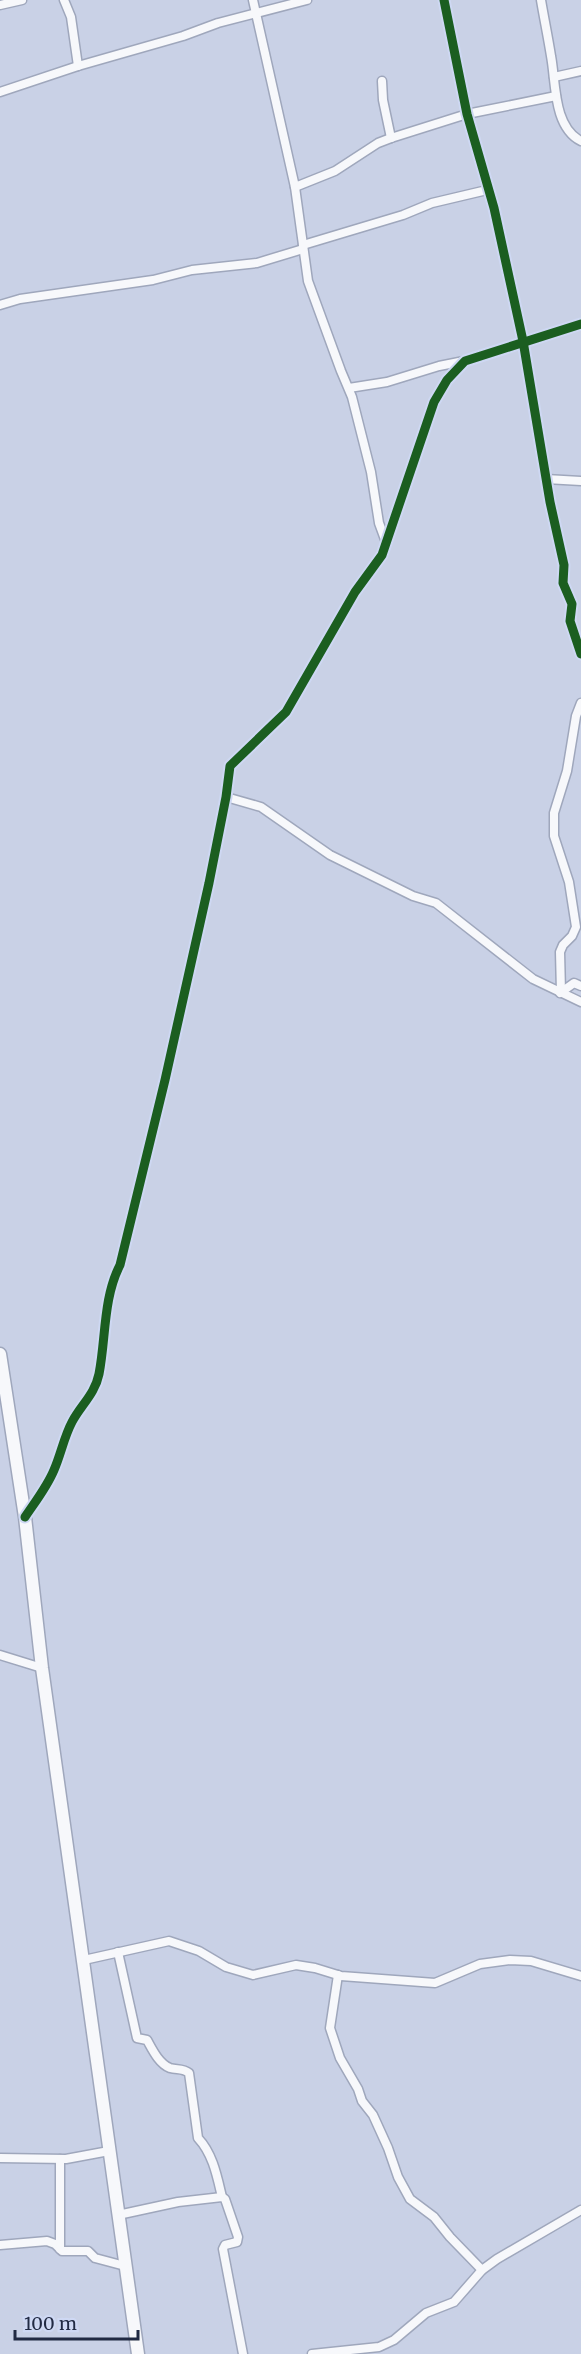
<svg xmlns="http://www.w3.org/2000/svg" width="581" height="2354" viewBox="0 0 581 2354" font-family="Merriweather,serif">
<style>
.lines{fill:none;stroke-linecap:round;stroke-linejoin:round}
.minor-casing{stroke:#9fa7bc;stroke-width:11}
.secondary-casing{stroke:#9fa7bc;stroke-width:15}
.minor{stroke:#f7f8fb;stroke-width:8}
.secondary{stroke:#f7f8fb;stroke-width:12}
.cycleway-casing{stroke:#ced8f3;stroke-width:13}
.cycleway{stroke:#1b5e20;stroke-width:9}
</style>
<rect width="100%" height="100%" fill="#c9d1e6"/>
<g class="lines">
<defs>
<g id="minor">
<path d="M64,0L71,17L78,66"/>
<path d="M253,0L295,187L308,281L341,371L352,397L371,472L379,523L386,542"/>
<path d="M444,0L467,114L494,208L523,341L550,502L564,565L563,583L572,604L570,621L581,654"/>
<path d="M541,0C544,18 548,37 551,56C556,82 553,127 581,141"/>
<path d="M0,5L22,0"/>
<path d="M554,77L581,71"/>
<path d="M382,81L383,100L391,138"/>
<path d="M0,92L78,66L183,36L218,23L307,0"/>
<path d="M295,187L335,171L378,143L391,138L467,114L556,96"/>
<path d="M303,245L403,215L432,203L487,190"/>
<path d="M0,305L20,299L153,280L192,270L257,263L303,249"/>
<path d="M349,388L387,382L439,366L464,361"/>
<path d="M546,479L581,481"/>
<path d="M226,797L261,807L330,855L413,896L436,903L533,979L581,1002"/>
<path d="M561,992L560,952L563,945L572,936L576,927L569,882L554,836V813L567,771L576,716L581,703"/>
<path d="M560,993L574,983L581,986"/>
<path d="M25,1517C35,1501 47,1486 54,1469C61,1454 64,1436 72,1421C81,1404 95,1394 99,1374C106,1338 103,1298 120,1265L165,1080L209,883L226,797L230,766L286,712L355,592L382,555L434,402L447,380L465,361L581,324"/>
<path d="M0,1655L42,1668"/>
<path d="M118,1952L137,2038L147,2040C152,2049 159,2064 170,2068C177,2070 183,2068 189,2073L198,2138C213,2154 217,2176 222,2197"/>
<path d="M84,1960L169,1941L199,1951L226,1967L253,1975L296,1965L315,1968L341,1976L435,1983L480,1964L510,1960L531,1961L581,1976"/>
<path d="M338,1975L330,2028L340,2058L358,2089L362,2101L373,2115L388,2148L398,2177L410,2199L434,2217L450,2237L482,2270"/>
<path d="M0,2158L66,2159L109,2151"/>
<path d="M118,2215L178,2202L222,2197L225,2199L238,2237L237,2242L225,2245L223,2249L243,2354"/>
<path d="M0,2245L47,2241L55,2244L62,2251H88L95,2258L125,2266"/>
<path d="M60,2249V2159"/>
<path d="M312,2354L379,2347L394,2340L426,2313L454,2302L482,2270L497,2259L581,2210"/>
</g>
<path id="secondary" d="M0,1354L25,1517L42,1668L138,2354"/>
</defs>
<use href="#minor" class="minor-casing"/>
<use href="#secondary" class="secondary-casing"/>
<use href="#minor" class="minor"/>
<use href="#secondary" class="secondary"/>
<defs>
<g id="cycleway">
<path d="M444,0L467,114L494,208L523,341L550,502L564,565L563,583L572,604L570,621L581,654"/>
<path d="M25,1517C35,1502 47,1487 54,1470C61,1454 64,1437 72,1422C81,1405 95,1394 99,1374C106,1338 103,1298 120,1265L165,1080L209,883L226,797L230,766L286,712L355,592L382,555L434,402L447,380L465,361L581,324"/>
</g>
</defs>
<use href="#cycleway" class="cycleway-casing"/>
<use href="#cycleway" class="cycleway"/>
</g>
<path d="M15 2330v9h123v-9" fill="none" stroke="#212a43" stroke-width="3"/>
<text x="24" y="2330" font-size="18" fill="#212a43" stroke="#ced8f3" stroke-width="4.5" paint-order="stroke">100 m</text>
</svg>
